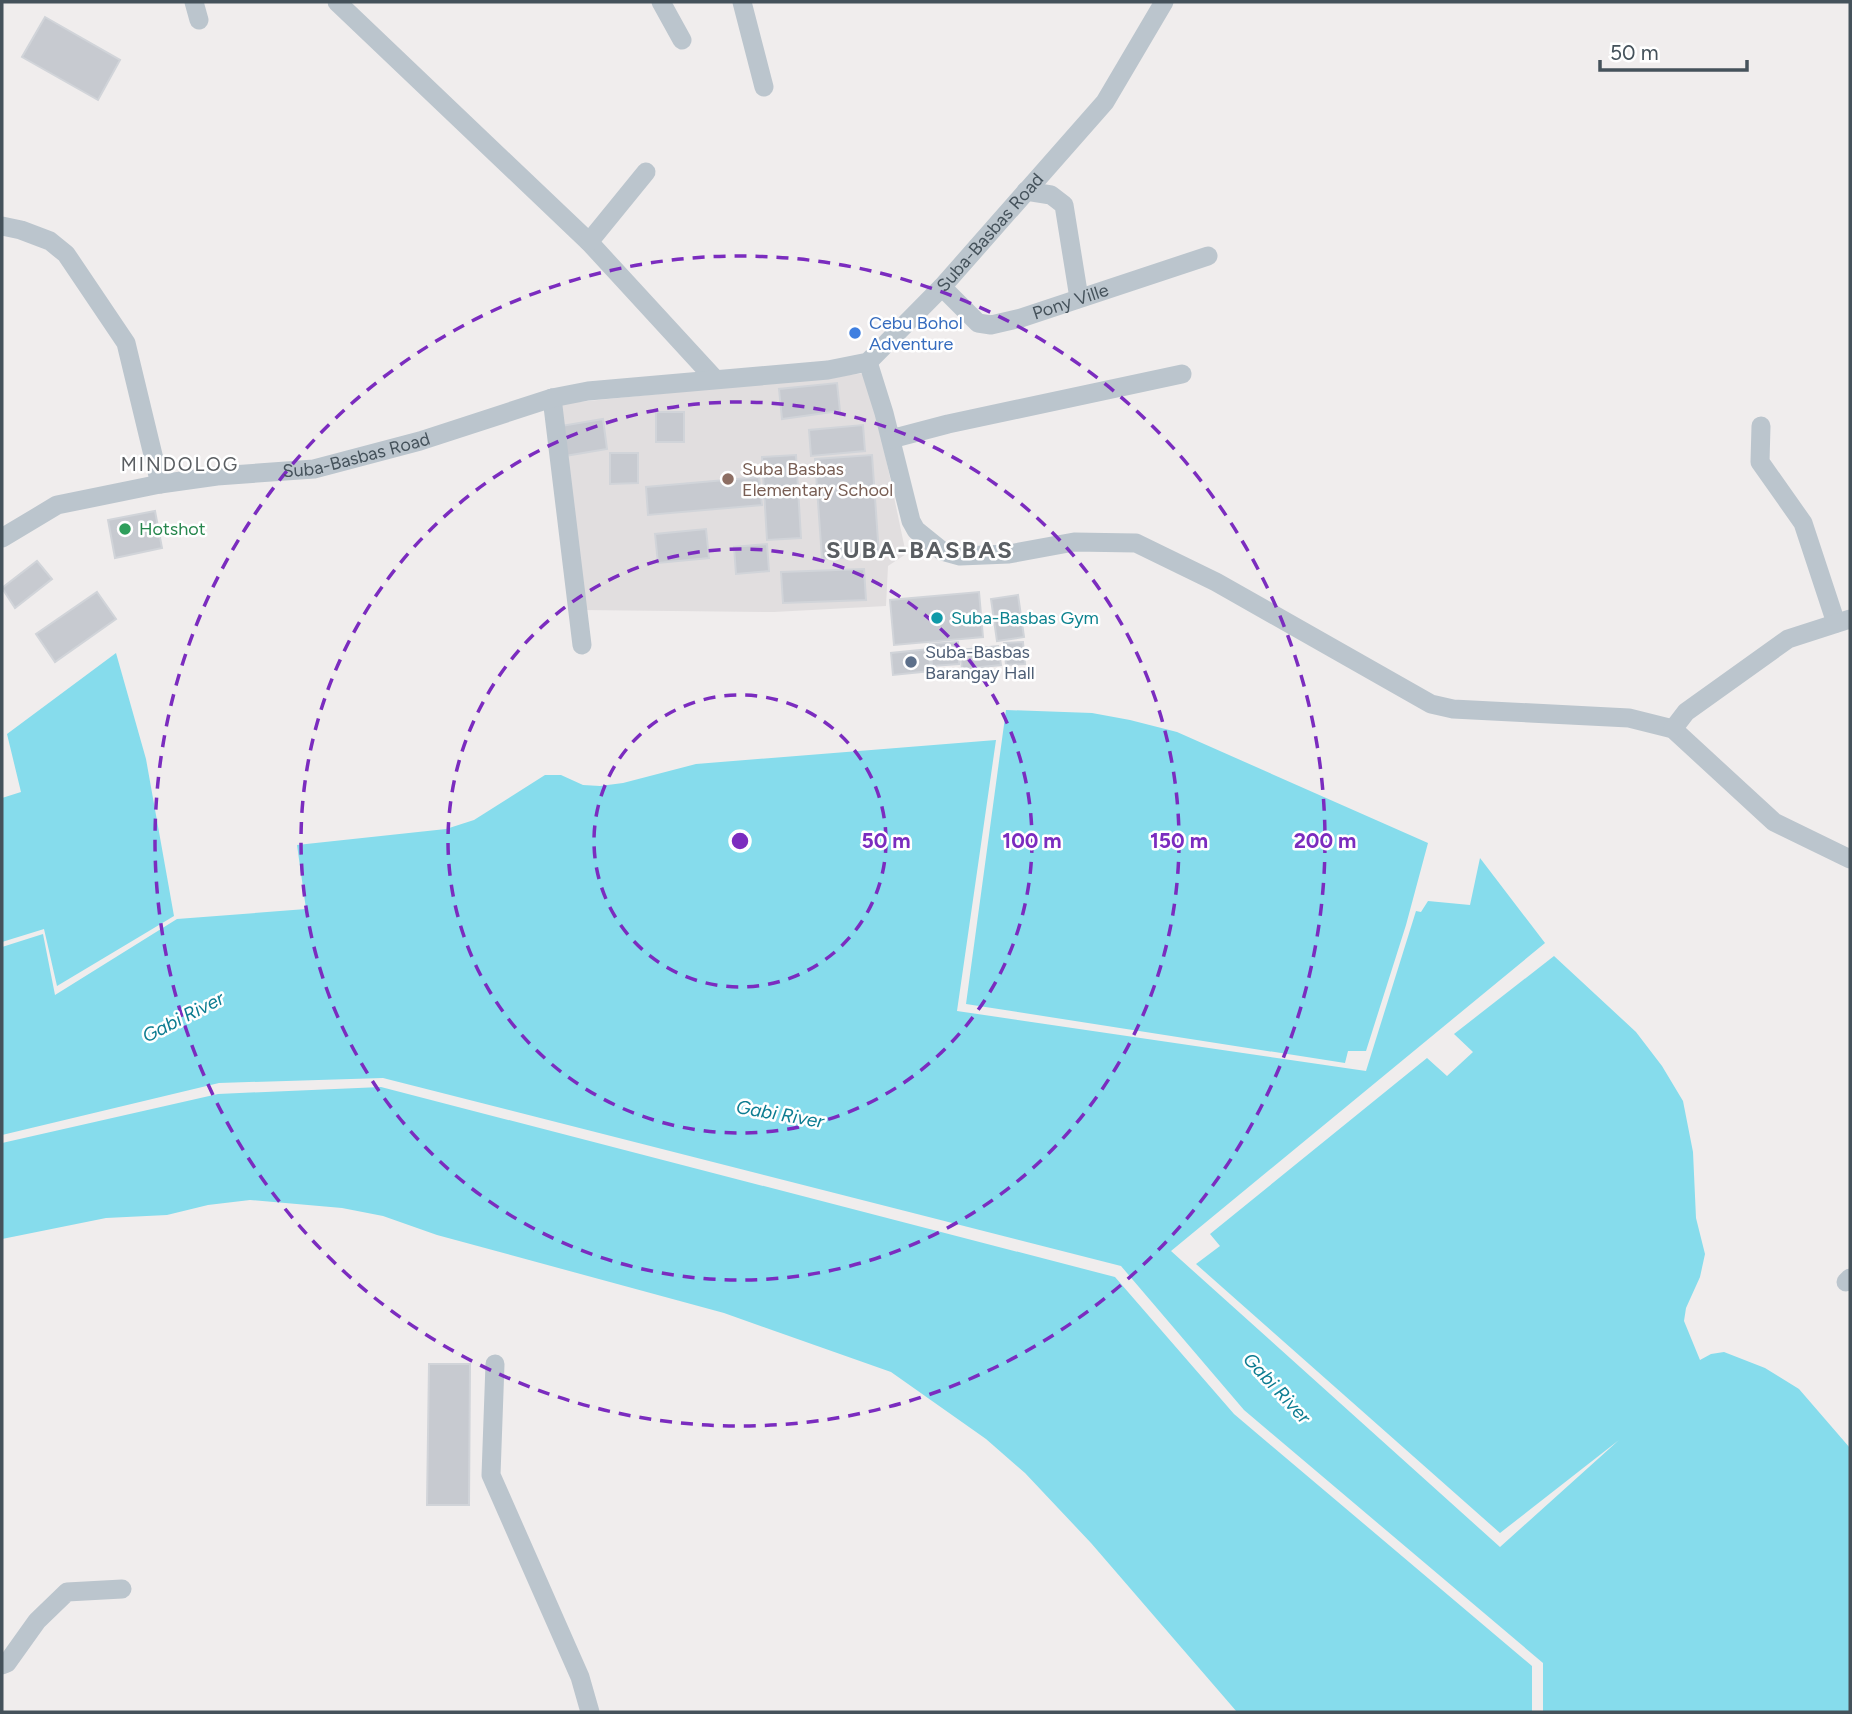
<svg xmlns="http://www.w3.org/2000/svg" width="1852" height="1714" viewBox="0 0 1852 1714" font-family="Figtree,sans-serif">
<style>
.education{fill:#e1dedf}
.water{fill:#86dcec}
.building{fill:#c7cad0;stroke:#d1d4d9;stroke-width:2}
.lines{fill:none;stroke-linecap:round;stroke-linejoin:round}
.minor{stroke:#bbc5cd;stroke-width:19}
.ring{fill:none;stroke:#7b2cbf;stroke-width:3.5;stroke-dasharray:12 9}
.shop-dot{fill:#3f7fe0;stroke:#fff;stroke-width:2.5}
.education-dot{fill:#8d6e63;stroke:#fff;stroke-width:2.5}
.leisure-dot{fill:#2e9e5b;stroke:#fff;stroke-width:2.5}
.culture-dot{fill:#0f9aa8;stroke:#fff;stroke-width:2.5}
.service-dot{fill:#5c6f8a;stroke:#fff;stroke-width:2.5}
.labels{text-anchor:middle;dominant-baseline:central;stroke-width:5;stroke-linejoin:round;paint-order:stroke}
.street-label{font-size:18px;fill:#45525b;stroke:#fff}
.shop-label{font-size:18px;fill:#366cbe;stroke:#fff;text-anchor:start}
.education-label{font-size:18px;fill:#785e54;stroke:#fff;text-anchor:start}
.leisure-label{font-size:18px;fill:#27864d;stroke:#fff;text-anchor:start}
.culture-label{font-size:18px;fill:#0d838f;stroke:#fff;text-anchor:start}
.service-label{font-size:18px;fill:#4e5e75;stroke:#fff;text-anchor:start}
.neighbourhood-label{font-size:19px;letter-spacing:2px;fill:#5a5e62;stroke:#fff}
.water-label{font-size:19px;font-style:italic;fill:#0c7c91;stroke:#fff}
.district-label{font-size:24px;font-weight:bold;letter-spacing:2px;fill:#5a5e62;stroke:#fff}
.centre{fill:#7b2cbf;stroke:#fff;stroke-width:3.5}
.ring-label{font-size:21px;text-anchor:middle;font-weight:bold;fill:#7b2cbf;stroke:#fff;stroke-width:5;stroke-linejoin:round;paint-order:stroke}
</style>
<rect width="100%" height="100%" fill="#f0eded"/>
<path class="education" d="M868,373L906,554L888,566L886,606L774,612L581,610L558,404Z"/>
<g class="water">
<path d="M116,653L146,759L174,916L57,986L44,929L2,942V798L21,792L7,734Z"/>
<path d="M1006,710L1092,713L1130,720L1177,732L1428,843L1406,925L1366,1051H1348L1345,1063L966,1004Z"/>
<path d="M996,740L957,1011L1366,1071L1416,911L1421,912L1428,901L1470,905L1480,858L1545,943L1171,1251L1500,1547L1619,1440L1500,1533L1196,1264L1220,1246L1210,1234L1427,1058L1447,1076L1473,1052L1454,1034L1554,956L1636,1032L1662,1066L1683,1101L1693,1152L1696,1218L1705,1254L1700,1277L1686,1308L1684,1321L1700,1360L1711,1354L1724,1352L1765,1368L1799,1389L1850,1448V1712H1543V1663L1244,1410L1121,1266L383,1078L219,1083L2,1135V947L43,934L55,995L177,919L306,909L297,845L446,829L474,820L545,775H561L583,785L600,786L623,783L696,764Z"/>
<path d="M381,1087L1115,1277L1234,1414L1532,1666V1712H1237L1091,1543L1025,1473L986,1439L891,1372L724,1313L437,1235L383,1216L342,1208L250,1200L208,1205L167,1215L106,1218L2,1239V1143L218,1094Z"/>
</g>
<g class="building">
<path d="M45,17L120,60L98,100L22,57Z"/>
<path d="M837,383L840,411L782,419L779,389Z"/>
<rect x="656" y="412" width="28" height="30"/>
<path d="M603,419L607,449L565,456L561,426Z"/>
<path d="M863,425L865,451L811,456L809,430Z"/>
<path d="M610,453H638V483L610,484Z"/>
<path d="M796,455L801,538L767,540L762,457Z"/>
<path d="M872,455L879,555L822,559L815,459Z"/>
<path d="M759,477L762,505L648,515L646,487Z"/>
<path d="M155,511L162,548L115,558L108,520Z"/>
<path d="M706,529L709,558L658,563L655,534Z"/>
<path d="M767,544L769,571L736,574L734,547Z"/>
<path d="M37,561L52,579L15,608L2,588Z"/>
<path d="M864,569L866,600L783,603L781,572Z"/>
<path d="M97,592L116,619L55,662L36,634Z"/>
<path d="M979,592L983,637L894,645L890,600Z"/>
<path d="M1018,595L1024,637L997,641L991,599Z"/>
<path d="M958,642L959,664L932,666L930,644Z"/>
<path d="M1023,642L1025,664L1006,665L1004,643Z"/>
<path d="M998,646L1001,665L962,669L960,650Z"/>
<path d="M929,649L931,671L893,675L891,653Z"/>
<path d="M429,1364H470L469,1505H427Z"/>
</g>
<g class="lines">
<g class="minor">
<path d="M194,2L199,20"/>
<path d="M337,2L589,242L714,378"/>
<path d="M661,2L682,40"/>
<path d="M742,2L764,87"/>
<path d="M1026,191L1051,195L1064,205L1079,298"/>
<path d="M2,226L21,230L50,241L66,254L126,343L160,484"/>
<path d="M589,242L646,172"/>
<path id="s1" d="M942,287L978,323L991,325L1021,318L1208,256"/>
<path d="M868,362L884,413L911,521L916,530L942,551L960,556L1009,554L1074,542L1136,543L1216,582L1431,704L1453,709L1629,718L1673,729L1774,822L1850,859"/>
<path d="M552,398L582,645"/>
<path d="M1761,426L1760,462L1803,523L1836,623"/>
<path d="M891,439L948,424L1182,374"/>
<path id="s2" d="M2,538L57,505L160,484L217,476L314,469L420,441L552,398L588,391L828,370L868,362L942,287L1105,102L1164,2"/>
<path d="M1673,729L1686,712L1788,639L1850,619"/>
<path d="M1846,1282L1850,1278"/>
<path d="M495,1364L491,1475L580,1677L590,1712"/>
<path d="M2,1665L7,1663L37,1621L67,1592L122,1589"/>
</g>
</g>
<g class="ring">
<circle cx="740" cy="841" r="146"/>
<circle cx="740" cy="841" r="292"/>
<circle cx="740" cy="841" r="439"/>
<circle cx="740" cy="841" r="585"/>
</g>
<circle class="shop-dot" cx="855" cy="333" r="7"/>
<circle class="education-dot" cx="728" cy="479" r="7"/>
<circle class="leisure-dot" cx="125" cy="529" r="7"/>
<circle class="culture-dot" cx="937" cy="618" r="7"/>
<circle class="service-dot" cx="911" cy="662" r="7"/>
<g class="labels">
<g class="street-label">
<text stroke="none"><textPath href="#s2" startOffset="1069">Suba-Basbas Road</textPath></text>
<text stroke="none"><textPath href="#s1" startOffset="147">Pony Ville</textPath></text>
<text stroke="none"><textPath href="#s2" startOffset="368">Suba-Basbas Road</textPath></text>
</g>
<g class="shop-label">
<text x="869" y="323">Cebu Bohol<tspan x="869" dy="21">Adventure</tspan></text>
</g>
<g class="education-label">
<text x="742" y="469">Suba Basbas<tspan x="742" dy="21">Elementary School</tspan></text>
</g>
<g class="leisure-label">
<text x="139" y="529">Hotshot</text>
</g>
<g class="culture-label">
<text x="951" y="618">Suba-Basbas Gym</text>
</g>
<g class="service-label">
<text x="925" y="652">Suba-Basbas<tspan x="925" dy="21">Barangay Hall</tspan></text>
</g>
<g class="neighbourhood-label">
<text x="180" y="464">MINDOLOG</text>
</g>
<g class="water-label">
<text transform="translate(183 1017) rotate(-27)">Gabi River</text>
<text transform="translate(780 1114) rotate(10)">Gabi River</text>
<text transform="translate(1277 1388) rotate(47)">Gabi River</text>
</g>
<g class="district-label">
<text x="920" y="549">SUBA-BASBAS</text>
</g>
</g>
<circle cx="740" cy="841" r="10" class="centre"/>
<g class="ring-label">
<text x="886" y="848">50 m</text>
<text x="1032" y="848">100 m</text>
<text x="1179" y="848">150 m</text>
<text x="1325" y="848">200 m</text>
</g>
<rect width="1852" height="1714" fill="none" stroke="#45525b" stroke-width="7"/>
<path d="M1600 60v10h147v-10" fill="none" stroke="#45525b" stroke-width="3.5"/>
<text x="1610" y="60" font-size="21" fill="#45525b" stroke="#ffffff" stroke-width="5" paint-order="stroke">50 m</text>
</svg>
